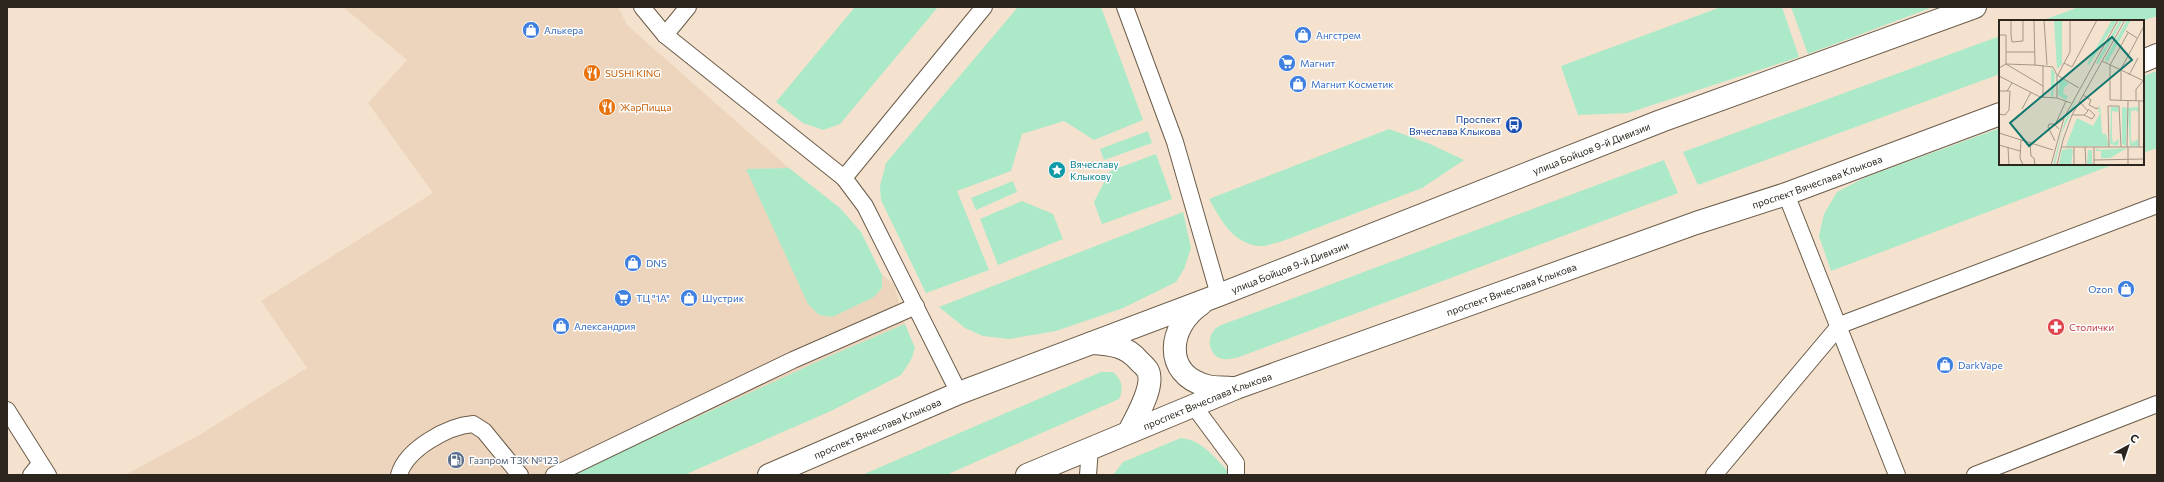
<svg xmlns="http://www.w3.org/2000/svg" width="2164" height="482" viewBox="0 0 2164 482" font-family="Commissioner,sans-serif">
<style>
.built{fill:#ecd5bc}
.green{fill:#abe9c9}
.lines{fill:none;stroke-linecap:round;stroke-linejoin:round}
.service-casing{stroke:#6b5c4a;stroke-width:18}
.primary-casing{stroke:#6b5c4a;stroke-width:24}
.service{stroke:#fff;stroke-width:16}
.primary{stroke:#fff;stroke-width:22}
.labels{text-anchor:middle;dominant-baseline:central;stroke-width:3;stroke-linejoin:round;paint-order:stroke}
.shop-label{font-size:10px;fill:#366cbe;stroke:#fff;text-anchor:start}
.food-label{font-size:10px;fill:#c56008;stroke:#fff;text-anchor:start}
.transit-label{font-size:10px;fill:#164399;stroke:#fff;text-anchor:end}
.street-label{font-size:10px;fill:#2c261e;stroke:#fff}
.culture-label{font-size:10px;fill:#0d838f;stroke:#fff;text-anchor:start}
.health-label{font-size:10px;fill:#be3a42;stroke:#fff;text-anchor:start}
.service-label{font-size:10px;fill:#4e5e75;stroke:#fff;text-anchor:start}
.inset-road{fill:none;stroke:#a49788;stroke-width:1}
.view{fill:#0f766e;fill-opacity:0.15;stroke:#0f766e;stroke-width:2}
.inset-edge{fill:none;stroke:#2c261e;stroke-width:2}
</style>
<rect width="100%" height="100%" fill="#f4e2ce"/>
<path class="built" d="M343,7H618L627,25L789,168L747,169L882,288V275L894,284L905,324L832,355L572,475H125L201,434L307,368L261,301L433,193L368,103L407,60Z"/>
<g class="green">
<path d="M855,7H938L840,124L823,130L803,123L776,102Z"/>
<path d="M1018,7H1101L1143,120L1094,140L1064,121L1022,134L1011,171L957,191L989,270L926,293L881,200L880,186L886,163Z"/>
<path d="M1721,7H1782L1799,57L1628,113L1578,115L1561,66Z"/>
<path d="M1791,7H1933L1808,54Z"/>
<path d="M2079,7H2157V16L2143,21H2041Z"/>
<path d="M2000,36V74L1698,185L1683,152Z"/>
<path d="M2157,71V148L2143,153V76Z"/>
<path d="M2000,128V164H2115L1831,271L1819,236L1824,214L1837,192L1866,177Z"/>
<path d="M1389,129L1430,144L1464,160L1422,188L1280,242C1274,243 1265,247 1259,246C1232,243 1221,220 1209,199Z"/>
<path d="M1148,131L1152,143L1104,160L1100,149Z"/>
<path d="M1156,154L1172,199L1102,224L1094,202L1110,171Z"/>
<path d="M1664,160L1678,193L1239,357C1235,358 1228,360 1223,359C1210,357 1205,339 1215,329C1219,325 1229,322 1235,320Z"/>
<path d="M789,168L840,208L861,232L882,275V288L874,297L832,317L819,315L808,304L746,169Z"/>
<path d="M1013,181L1017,192L976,210L971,198Z"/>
<path d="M1022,201L1053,214L1063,239L998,265L980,219Z"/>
<path d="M1183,212L1191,248L1184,269L1176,282L1123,308L1056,331L1009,339L983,336L965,328L939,307Z"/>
<path d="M905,324L915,348L911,360L901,375L831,411L684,475H579L576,473L832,355Z"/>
<path d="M1101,372H1113C1122,380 1124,388 1119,399L946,475H862Z"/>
<path d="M1181,438C1202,440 1214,457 1228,471L1229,475H1113L1123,462Z"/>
</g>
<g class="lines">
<defs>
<g id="service">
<path d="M642,7L665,35L844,178L865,206L959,393"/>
<path d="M1125,7L1175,142L1219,295"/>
<path d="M665,35L688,7"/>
<path d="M844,178L984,7"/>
<path d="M1786,194L1897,475"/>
<path d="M1193,405L1236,463V475"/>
<path d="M7,410L48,475"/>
<path d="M31,475L40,464"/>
<path d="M399,475C406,449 448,426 473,424L484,431L520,475"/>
<path d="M554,475L793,360L916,306"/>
<path d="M1088,475L1090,448"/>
<path d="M1714,475L1840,325L2157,205"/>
<path d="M1975,475L2157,404"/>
</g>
<g id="primary">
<path d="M2143,61L2157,55"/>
<path d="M1201,304C1168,326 1162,374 1207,386C1214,388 1224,387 1232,388"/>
<path d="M1092,343C1111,344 1127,346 1139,361C1142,364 1146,367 1148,371C1155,387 1136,417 1129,432"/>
<path id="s1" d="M769,475L959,393L1219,295L1661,121L1975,7"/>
<path id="s2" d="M1027,475L1236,388L1696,223L1786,194L2000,114"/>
</g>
</defs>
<use href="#service" class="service-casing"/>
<use href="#primary" class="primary-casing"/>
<use href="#service" class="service"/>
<use href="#primary" class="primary"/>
</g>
<defs>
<symbol id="shop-disc" viewBox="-11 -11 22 22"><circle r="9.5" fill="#3f7fe0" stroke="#fff"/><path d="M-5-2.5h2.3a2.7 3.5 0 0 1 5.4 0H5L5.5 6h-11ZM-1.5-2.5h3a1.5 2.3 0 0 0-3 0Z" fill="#fff"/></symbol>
<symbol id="supermarket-disc" viewBox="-11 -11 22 22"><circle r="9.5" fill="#3f7fe0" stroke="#fff"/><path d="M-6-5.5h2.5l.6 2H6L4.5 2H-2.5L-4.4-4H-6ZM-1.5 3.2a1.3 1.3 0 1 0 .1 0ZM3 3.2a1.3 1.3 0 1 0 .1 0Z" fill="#fff"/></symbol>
<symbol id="restaurant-disc" viewBox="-11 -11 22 22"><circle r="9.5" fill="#e8710a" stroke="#fff"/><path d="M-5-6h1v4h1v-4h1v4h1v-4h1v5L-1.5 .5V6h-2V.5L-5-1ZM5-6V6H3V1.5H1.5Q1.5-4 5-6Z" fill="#fff"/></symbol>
<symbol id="bus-disc" viewBox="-11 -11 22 22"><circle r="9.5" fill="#1a4fb4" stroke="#fff"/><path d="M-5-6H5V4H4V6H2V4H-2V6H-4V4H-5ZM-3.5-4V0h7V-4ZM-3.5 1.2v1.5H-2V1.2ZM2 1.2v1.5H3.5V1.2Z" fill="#fff"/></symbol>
<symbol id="sight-disc" viewBox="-11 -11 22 22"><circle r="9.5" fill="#0f9aa8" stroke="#fff"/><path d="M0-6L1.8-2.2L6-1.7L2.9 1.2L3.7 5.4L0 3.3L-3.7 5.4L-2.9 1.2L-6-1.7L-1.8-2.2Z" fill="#fff"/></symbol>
<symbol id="pharmacy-disc" viewBox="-11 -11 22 22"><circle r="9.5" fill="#e0444e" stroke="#fff"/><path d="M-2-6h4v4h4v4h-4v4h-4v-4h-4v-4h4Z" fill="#fff"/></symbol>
<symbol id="fuel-disc" viewBox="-11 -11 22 22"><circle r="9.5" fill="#5c6f8a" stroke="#fff"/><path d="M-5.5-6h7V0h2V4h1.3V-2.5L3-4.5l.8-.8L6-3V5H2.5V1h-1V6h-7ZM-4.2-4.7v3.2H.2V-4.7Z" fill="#fff"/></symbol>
</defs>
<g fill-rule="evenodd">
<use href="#shop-disc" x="521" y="20" width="20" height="20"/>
<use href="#shop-disc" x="1293" y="25" width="20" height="20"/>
<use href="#supermarket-disc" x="1277" y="53" width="20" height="20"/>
<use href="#restaurant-disc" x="582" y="63" width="20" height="20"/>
<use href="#shop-disc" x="1288" y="74" width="20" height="20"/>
<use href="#restaurant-disc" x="597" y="97" width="20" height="20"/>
<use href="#bus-disc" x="1504" y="115" width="20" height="20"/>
<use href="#sight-disc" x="1047" y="160" width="20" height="20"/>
<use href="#shop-disc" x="623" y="253" width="20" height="20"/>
<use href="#shop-disc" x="2116" y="279" width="20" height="20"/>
<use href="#supermarket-disc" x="613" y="288" width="20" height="20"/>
<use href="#shop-disc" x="679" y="288" width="20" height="20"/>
<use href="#shop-disc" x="551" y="316" width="20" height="20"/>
<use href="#pharmacy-disc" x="2046" y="317" width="20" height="20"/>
<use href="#shop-disc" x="1935" y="355" width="20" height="20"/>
<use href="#fuel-disc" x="446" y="450" width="20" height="20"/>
</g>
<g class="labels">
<g class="shop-label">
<text x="544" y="30">Алькера</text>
<text x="1316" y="35">Ангстрем</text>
<text x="1300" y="63">Магнит</text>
<text x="1311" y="84">Магнит Косметик</text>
<text x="646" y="263">DNS</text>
<text x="2113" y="289" text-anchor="end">Ozon</text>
<text x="636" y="298">ТЦ "1А"</text>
<text x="702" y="298">Шустрик</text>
<text x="574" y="326">Александрия</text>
<text x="1958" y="365">DarkVape</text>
</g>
<g class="food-label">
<text x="605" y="73">SUSHI KING</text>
<text x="620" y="107">ЖарПицца</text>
</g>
<g class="transit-label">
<text x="1501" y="119">Проспект<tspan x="1501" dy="12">Вячеслава Клыкова</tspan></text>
</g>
<g class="street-label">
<text stroke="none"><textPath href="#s1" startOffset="885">улица Бойцов 9-й Дивизии</textPath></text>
<text stroke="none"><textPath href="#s2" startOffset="843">проспект Вячеслава Клыкова</textPath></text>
<text stroke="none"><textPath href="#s1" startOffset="561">улица Бойцов 9-й Дивизии</textPath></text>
<text stroke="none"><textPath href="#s2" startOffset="519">проспект Вячеслава Клыкова</textPath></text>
<text stroke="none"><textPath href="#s2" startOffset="195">проспект Вячеслава Клыкова</textPath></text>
<text stroke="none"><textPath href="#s1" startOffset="118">проспект Вячеслава Клыкова</textPath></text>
</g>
<g class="culture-label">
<text x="1070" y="164">Вячеславу<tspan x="1070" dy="12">Клыкову</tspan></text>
</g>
<g class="health-label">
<text x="2069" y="327">Столички</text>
</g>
<g class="service-label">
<text x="469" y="460">Газпром ТЗК №123</text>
</g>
</g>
<g transform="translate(1999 20)">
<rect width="145" height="145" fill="#f4e2ce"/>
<path d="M55,0H63V44L58,49ZM113,0L117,2L90,45L88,44ZM121,0H124L99,44L97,43ZM128,0H132L108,43L106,39ZM52,48L56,53L54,77H52ZM61,58L70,63L65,68L64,74L69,76L67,80L59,75ZM79,76L63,113L56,145H54L66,100ZM101,84L103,114H107L110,126H67L78,98L94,106L101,93L99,92ZM112,87H119V92L113,91V118L114,123L120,119L119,126L111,124ZM123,87L128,88L127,126L123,124ZM139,87V93L137,90L132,91V118L133,123L139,119V126H131L129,88ZM72,128L74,131L72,145H60L63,130ZM98,128L100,130L128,128L111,138H102V131H97ZM89,130H93V145H88Z" fill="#abe9c9"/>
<path class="inset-road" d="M35,0L36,45L54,47L58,55V78M45,0L48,45M127,11L138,18M129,13L111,45V80L145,81M0,15H7V44M12,15L13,22L24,21V0M12,15V0M7,32H36M103,41L145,61M65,43L71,32V0M7,44L44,66M44,45V78M0,48L7,44L36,45M58,55L80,68M59,55L65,43L73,47L98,0M130,55L139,38M0,56L41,77L58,78L72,83M0,71H8L13,63M84,75L92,80L90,85L98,89L99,87M122,81V49L145,6M137,81V69L145,60M140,81V127M23,89L32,72M0,94L6,95L10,90L11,71H8M73,95H85L89,91L80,81M85,95L93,99L96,95L89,89M60,109L56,105L67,81M0,113L54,130M22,120L21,138L24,145M56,121L49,107L50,104H58L65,98M31,123L32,136L35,138L36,145M0,125L21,131M9,127L10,145M62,127H145M75,127V145M86,127L87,145M95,127V145M110,127L109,86H120L122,127M128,127L129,81M129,127V145M95,140L145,139M52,145L65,98L119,0M58,145L64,120L73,95L126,0"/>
<path class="view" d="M113,17L133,40L30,126L11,103Z"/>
<rect width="145" height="145" class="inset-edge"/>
</g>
<rect width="2164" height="482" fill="none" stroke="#2c261e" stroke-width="16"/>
<g transform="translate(2128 446) rotate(40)" stroke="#ffffff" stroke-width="3" paint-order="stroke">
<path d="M0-3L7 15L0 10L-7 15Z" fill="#2c261e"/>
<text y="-6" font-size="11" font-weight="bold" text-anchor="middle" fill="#2c261e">С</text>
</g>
</svg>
